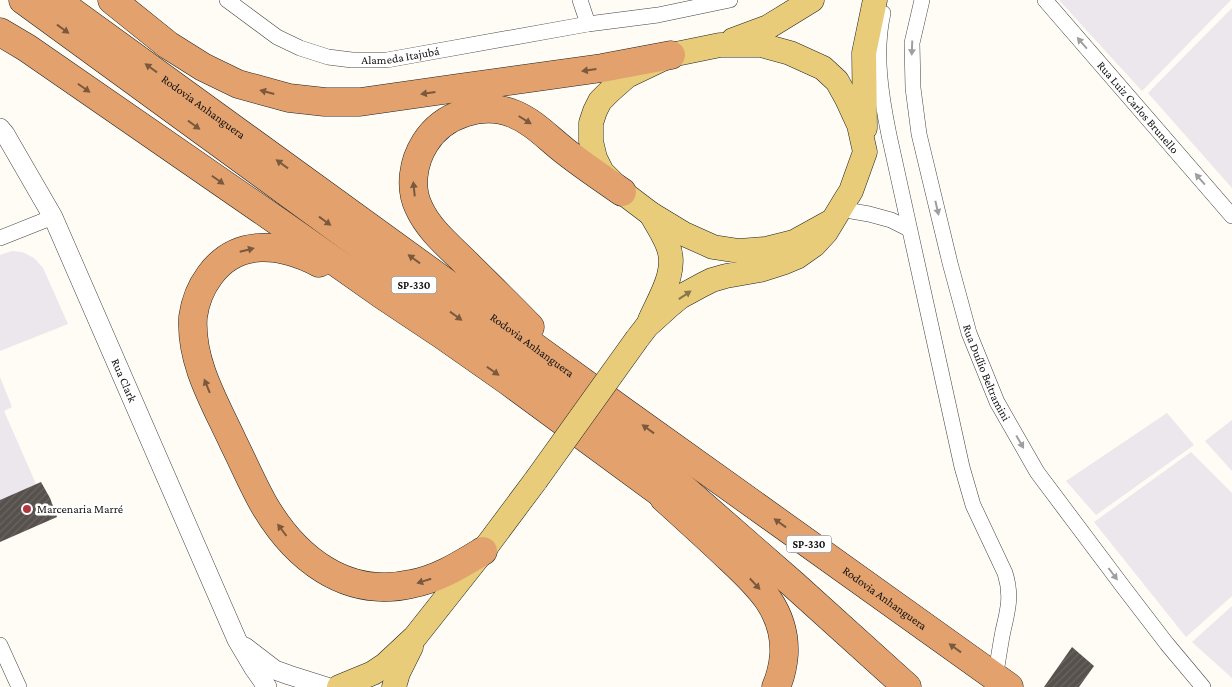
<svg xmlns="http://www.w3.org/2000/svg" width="1232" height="687" viewBox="0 0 1232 687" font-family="'Crimson Pro',serif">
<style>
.industrial{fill:#ece6ed}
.building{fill:url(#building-hatch)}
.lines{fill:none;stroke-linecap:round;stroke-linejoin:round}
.minor-casing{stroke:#434343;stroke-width:16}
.tertiary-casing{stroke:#434343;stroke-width:20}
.primary-casing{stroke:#212121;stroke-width:25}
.motorway-casing{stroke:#212121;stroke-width:29}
.minor{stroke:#fff;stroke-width:15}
.tertiary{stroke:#fff;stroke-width:19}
.primary{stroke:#e8cc79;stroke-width:24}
.motorway{stroke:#e3a26d;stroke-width:28}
.primary-bridge-casing{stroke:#212121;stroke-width:25;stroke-linecap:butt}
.primary-bridge{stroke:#e8cc79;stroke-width:24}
.oneway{fill:#7a593e}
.oneway2{fill:#9f9f9f}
.oneway3{fill:#87774a}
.poi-dot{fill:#b0383e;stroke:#fff;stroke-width:2}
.labels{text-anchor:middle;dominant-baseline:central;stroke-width:5;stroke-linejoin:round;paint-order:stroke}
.shield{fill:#fff;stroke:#585858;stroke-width:1}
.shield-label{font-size:11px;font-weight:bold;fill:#101010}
.street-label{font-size:12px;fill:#101010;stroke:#fff}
.poi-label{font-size:12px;fill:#101010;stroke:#fff;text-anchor:start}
</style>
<defs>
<pattern id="building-hatch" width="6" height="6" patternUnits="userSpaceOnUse" patternTransform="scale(1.25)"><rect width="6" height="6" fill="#57514d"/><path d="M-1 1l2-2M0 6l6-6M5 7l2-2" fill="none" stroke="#6a6562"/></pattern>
</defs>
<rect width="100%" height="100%" fill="#fefcf4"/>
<g class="industrial">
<path d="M1059,0H1231L1142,91Z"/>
<path d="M1232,8V188L1148,93Z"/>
<path d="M12,251L22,252L34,258L43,268L68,324L0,351V255Z"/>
<path d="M0,377L12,407L4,411L36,484L0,500Z"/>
<path d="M1167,413L1194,445L1096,515L1066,481Z"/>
<path d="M1232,420V471L1205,441Z"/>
<path d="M1191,452L1232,493V596L1186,637L1094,522Z"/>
<path d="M1232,606V678L1192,642Z"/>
</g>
<g class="building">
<path d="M41,482L50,498L57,517L0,542V500Z"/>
<path d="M1072,647L1094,666L1079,687H1044Z"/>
</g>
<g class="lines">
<defs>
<g id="minor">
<path id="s1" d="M227,0L277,37L300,48L328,57L352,60H387L588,24L658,15L730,0"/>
<path d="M580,0L588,24"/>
<path id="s2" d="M922,0L912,43L913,88L919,134L950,263L969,333L997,402L1037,472L1124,588L1167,644L1203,687"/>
<path id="s3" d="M1045,0L1232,216"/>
<path d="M883,13C874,53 881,96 889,135L962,467L973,505L1005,573C1012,595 1008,610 1003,631C1000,646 998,662 995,677"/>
<path d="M840,209L869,214L891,220L909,229"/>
<path d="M0,238L53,217"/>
<path d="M0,645L19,687"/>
</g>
<g id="tertiary">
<path id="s4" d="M0,128L5,134L53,217L237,640L253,667L267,687"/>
<path d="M245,647L275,670L289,675L327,687"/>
</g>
<g id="primary">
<path d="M733,40L768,27L812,0"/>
<path d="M865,128L864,53L875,0"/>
<path d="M650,320C660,297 678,271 668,246C664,235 657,225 651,214"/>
<path d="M637,339L647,326L668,307L680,297L702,285L712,280L726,276L760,270L785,262L797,257L814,245L826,232L846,199L851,191L865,152L859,125L847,99L837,81L823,68L790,53L761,45H720L671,55L627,76L610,91L600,101L595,111L591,123V141L595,158L602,172L622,192L651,214L684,234L713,247L739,251L766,249L794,242L832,221"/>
<path d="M339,687L373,673L385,665L415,637L483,551L536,480"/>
<path d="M394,687L398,673L411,647"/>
</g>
<g id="motorway">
<path d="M23,0L616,432L643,453L793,584L907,687"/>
<path id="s5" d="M56,0L623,411L1009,687"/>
<path d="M112,0L168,45L203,67L238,84L289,98L325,102H360L458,88L602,68L671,55"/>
<path d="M0,32L27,48L286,227L381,294L441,334L508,381L681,508"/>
<path d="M319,263C282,244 238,237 210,275C201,287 195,302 193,317C190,362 215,403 233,442C243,462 252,483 263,503C294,557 345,599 411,584C438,579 460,565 483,551"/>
<path d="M530,327C509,305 487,284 466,263C449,246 429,230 419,208C409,188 413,162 425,143C443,114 483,101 514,114C534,122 549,139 566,152C584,166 603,179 622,192"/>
<path d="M664,498C685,517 706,536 726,555C756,583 786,609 784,654C783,666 781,676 776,687"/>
</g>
</defs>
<use href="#minor" class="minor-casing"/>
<use href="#tertiary" class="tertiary-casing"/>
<use href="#primary" class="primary-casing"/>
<use href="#motorway" class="motorway-casing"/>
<use href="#minor" class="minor"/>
<use href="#tertiary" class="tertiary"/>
<use href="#primary" class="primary"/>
<use href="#motorway" class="motorway"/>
<defs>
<path id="primary-bridge" d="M536,480L637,339"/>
</defs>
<use href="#primary-bridge" class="primary-bridge-casing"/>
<use href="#primary-bridge" class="primary-bridge"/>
</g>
<defs><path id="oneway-solid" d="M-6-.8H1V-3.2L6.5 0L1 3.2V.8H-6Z" transform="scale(1.25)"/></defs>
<g class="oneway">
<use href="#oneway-solid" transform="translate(63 29) rotate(36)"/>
<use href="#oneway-solid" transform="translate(151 68) rotate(-144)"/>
<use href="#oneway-solid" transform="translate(589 70) rotate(172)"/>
<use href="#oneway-solid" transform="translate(84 88) rotate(35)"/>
<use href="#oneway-solid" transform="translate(267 92) rotate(-165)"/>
<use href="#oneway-solid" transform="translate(428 93) rotate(172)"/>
<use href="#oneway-solid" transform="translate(525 120) rotate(32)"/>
<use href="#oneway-solid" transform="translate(194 125) rotate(36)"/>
<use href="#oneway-solid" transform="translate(282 164) rotate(-144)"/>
<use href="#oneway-solid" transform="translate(218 180) rotate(35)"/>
<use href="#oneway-solid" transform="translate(414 189) rotate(-96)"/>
<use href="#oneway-solid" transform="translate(325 221) rotate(36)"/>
<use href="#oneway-solid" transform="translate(247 250) rotate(-14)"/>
<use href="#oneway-solid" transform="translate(414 259) rotate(-144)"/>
<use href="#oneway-solid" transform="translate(456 316) rotate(36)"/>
<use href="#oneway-solid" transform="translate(493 371) rotate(35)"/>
<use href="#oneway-solid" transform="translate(207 386) rotate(-112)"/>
<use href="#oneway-solid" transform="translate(648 429) rotate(-144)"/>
<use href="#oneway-solid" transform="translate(780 523) rotate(-144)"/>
<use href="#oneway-solid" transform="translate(282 530) rotate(-127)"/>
<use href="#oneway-solid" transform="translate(424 581) rotate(163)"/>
<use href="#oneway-solid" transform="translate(755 584) rotate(47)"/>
<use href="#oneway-solid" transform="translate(955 648) rotate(-144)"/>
</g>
<g class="oneway2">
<use href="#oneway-solid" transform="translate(1082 43) rotate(-131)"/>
<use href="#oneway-solid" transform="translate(912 48) rotate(92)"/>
<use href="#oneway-solid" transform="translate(1200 179) rotate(-131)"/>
<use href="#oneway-solid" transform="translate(937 208) rotate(77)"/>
<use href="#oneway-solid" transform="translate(1020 442) rotate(60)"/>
<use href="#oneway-solid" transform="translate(1113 574) rotate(53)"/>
</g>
<use class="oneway3" href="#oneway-solid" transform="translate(685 295) rotate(-34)"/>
<circle class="poi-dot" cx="27" cy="509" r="5"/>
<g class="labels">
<g class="shield">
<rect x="391.5" y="276.5" width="45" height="17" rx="4"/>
<rect x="786.5" y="535.5" width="45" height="17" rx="4"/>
</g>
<g class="shield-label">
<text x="414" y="285">SP-330</text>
<text x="809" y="544">SP-330</text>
</g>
<g class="street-label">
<text stroke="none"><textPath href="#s1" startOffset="190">Alameda Itajubá</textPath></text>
<text stroke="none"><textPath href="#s5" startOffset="182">Rodovia Anhanguera</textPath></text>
<text stroke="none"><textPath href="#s3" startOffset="142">Rua Luiz Carlos Brunello</textPath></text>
<text stroke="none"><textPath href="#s5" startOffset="588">Rodovia Anhanguera</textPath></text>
<text stroke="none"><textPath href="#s2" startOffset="384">Rua Duílio Beltramini</textPath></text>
<text stroke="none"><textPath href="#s4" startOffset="282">Rua Clark</textPath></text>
<text stroke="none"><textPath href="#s5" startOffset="1022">Rodovia Anhanguera</textPath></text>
</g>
<g class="poi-label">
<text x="37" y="509">Marcenaria Marré</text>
</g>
</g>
</svg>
